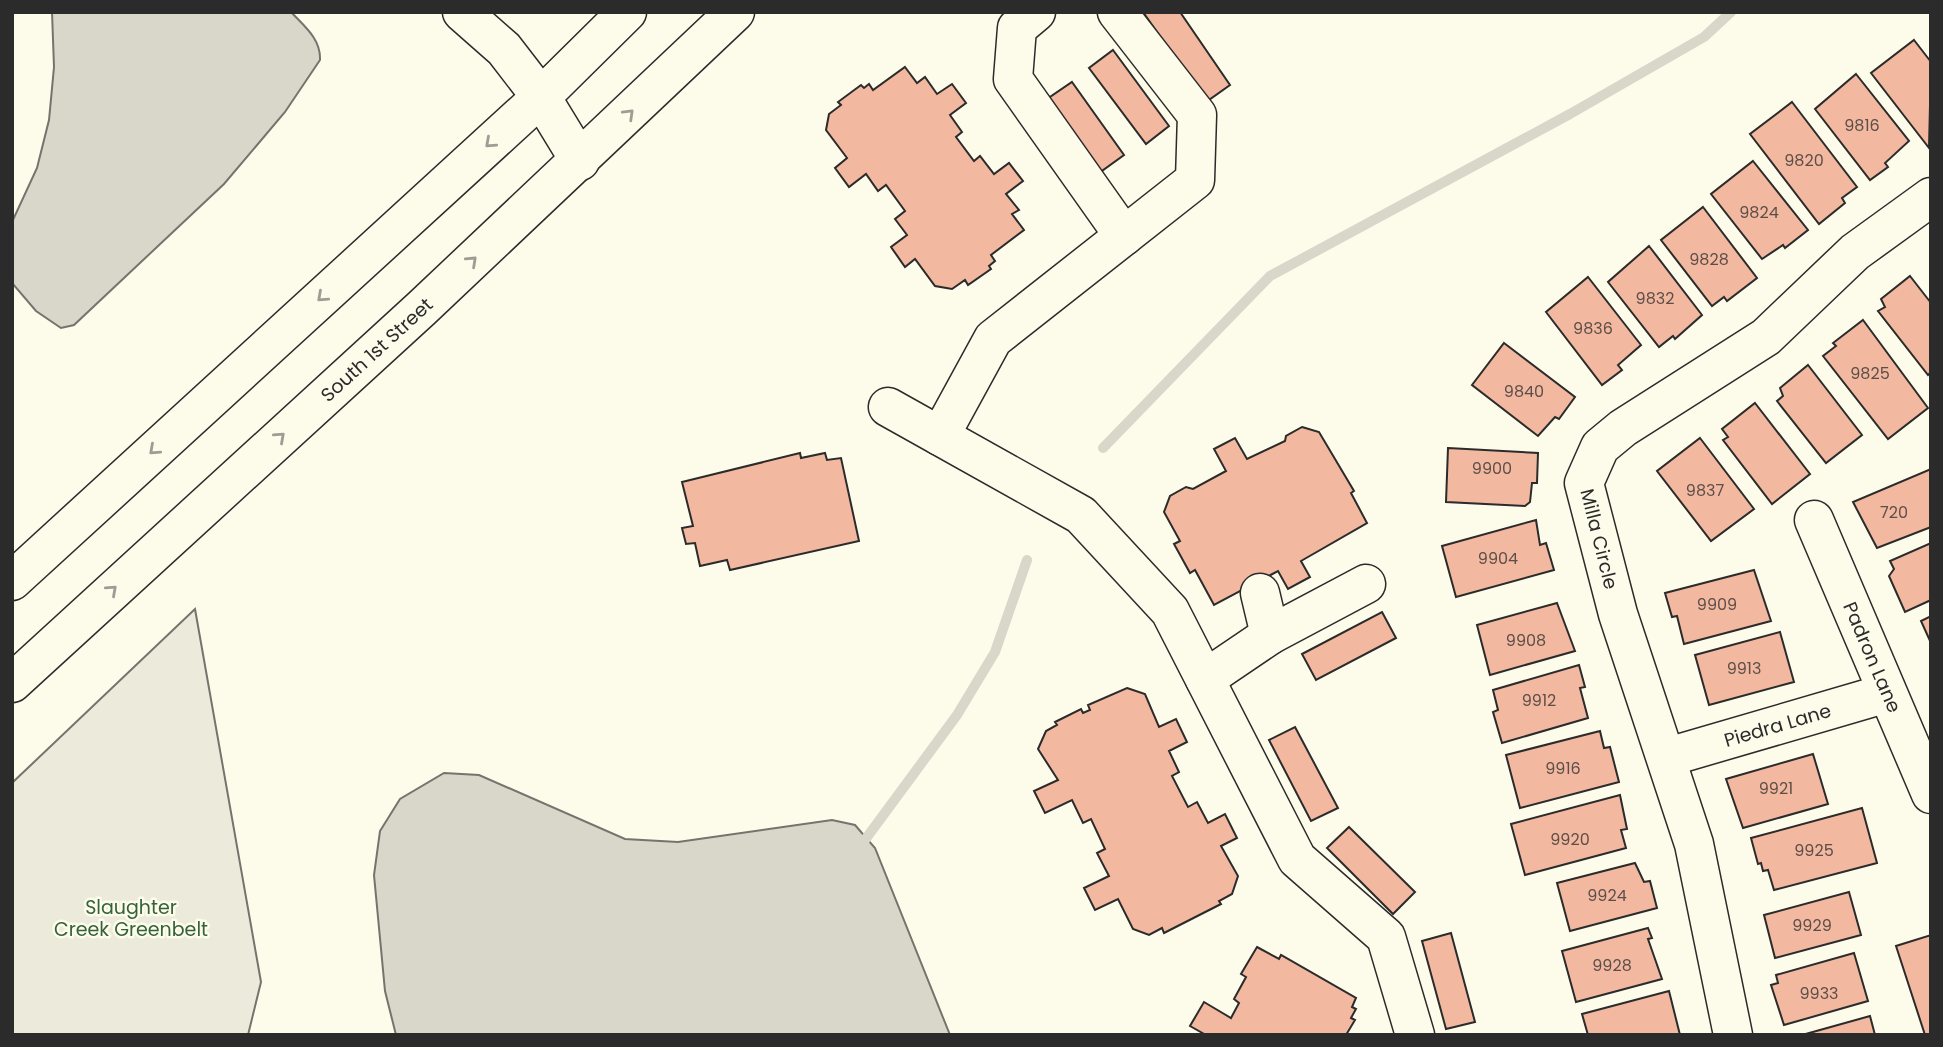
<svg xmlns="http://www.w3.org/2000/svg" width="1943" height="1047" viewBox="0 0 1943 1047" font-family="Poppins,sans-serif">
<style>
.green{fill:#ecebdb;stroke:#74746e;stroke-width:2}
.water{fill:#d8d7c9;stroke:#74746e;stroke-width:2}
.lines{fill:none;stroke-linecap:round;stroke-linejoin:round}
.stream{stroke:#d8d7c9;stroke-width:10}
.building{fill:#f2b8a0;stroke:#2b2b2b;stroke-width:2}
.minor-casing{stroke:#2b2b2b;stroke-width:41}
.major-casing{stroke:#2b2b2b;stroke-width:41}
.minor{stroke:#fdfbea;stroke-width:38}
.major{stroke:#fdfbea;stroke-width:38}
.oneway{stroke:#9e9d94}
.labels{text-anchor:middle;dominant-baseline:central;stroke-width:5;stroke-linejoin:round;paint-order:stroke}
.number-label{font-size:16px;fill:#5d4e48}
.street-label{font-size:19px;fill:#2b2b2b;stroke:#fdfbea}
.park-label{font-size:19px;fill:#34623c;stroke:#fdfbea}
</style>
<rect width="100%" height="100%" fill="#fdfbea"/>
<path class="green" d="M195,609L261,982L248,1035H12V783Z"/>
<g class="water">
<path d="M52,12H291C305,27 321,39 320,60L285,112L224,184L74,325L61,328L36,311L12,283V222L37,168L49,120L54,67Z"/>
<path d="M444,773L479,775L625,839L678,842L832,820L855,825L875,848L950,1035H396L385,991L374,875L380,831L400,799Z"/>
</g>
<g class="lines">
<g class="stream">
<path d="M1103,448L1270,276L1570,114L1704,37L1731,12"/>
<path d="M859,848L957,715L995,652L1027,560"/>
</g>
</g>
<g class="building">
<path d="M1143,12H1180L1230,85L1206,102Z"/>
<path d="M1914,40L1931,62L1929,148L1871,73Z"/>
<path d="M1113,50L1169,126L1146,144L1089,68Z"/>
<path d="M905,67L917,83L925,77L937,94L952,84L966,103L950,115L962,132L956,137L974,161L980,156L994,174L1009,163L1023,181L1006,194L1019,210L1012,214L1024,230L991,255L995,261L989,266L991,269L968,285L965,280L952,289L935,286L915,259L905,267L891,247L907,235L895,219L905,211L886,185L878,191L866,174L849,187L835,168L847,158L826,130L829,114L841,105L838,102L861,85L864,88L869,84L873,90Z"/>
<path d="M1856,74L1909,141L1885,163L1888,167L1870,180L1815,109Z"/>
<path d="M1072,82L1124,155L1099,173L1047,99Z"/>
<path d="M1792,102L1857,187L1842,198L1845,203L1819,224L1750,134Z"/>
<path d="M1753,161L1808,230L1785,248L1783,245L1762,259L1711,194Z"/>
<path d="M1703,207L1757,278L1727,301L1724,297L1712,306L1661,240Z"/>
<path d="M1649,246L1702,315L1675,339L1673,336L1659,347L1608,282Z"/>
<path d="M1910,276L1931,303V372L1928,375L1878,311L1885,307L1881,299Z"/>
<path d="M1588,277L1641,345L1618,365L1622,370L1602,385L1546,312Z"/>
<path d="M1863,320L1928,408L1888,439L1823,356L1836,346L1833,343Z"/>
<path d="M1504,343L1575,397L1559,419L1555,417L1538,436L1472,385Z"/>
<path d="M1808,365L1862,435L1826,463L1777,401L1783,396L1780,388Z"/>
<path d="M1755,403L1810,474L1772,504L1723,440L1728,437L1722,429Z"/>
<path d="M1302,427L1319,432L1354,491L1351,493L1367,523L1301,561L1310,577L1288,589L1278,571L1214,605L1195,570L1190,573L1174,544L1180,541L1164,512L1170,496L1186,487L1193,489L1226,471L1214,449L1235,438L1247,459L1285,441L1286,436Z"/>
<path d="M1700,438L1754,509L1711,541L1657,471Z"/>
<path d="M1448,448L1538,453L1537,483H1532L1530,502L1525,506L1446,502Z"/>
<path d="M800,453L801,458L825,453L827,460L841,458L859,541L730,570L727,560L700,566L695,543L686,544L682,528L693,526L682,482Z"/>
<path d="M1931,469V527L1877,548L1853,502Z"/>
<path d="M1536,520L1540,545L1546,543L1554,570L1456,597L1442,546Z"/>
<path d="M1931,543V600L1905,612L1889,576L1894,569L1890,561Z"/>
<path d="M1754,570L1771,621L1684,644L1677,616L1672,617L1665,593Z"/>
<path d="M1557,603L1575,651L1490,675L1477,625Z"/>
<path d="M1382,612L1396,638L1316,680L1302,654Z"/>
<path d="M1931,616V643L1921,621Z"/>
<path d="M1780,632L1794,682L1709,705L1695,655Z"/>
<path d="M1579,665L1585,687L1580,688L1588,718L1502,743L1493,712L1498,710L1493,690Z"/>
<path d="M1127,688L1145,694L1159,727L1176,719L1187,742L1169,751L1179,772L1172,776L1188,807L1197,802L1208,823L1225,814L1237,838L1221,846L1238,876L1232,894L1219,901L1221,904L1164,933L1162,928L1149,935L1133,929L1118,899L1095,910L1084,888L1109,876L1097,853L1105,849L1091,819L1083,823L1072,800L1045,813L1034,791L1058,780L1038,749L1046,731L1057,725L1055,722L1081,709L1083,713L1090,710L1088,705Z"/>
<path d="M1295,727L1338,808L1311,821L1269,740Z"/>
<path d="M1600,731L1604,748L1610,747L1619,782L1520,808L1506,755Z"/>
<path d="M1813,754L1828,804L1743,828L1726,779Z"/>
<path d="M1620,795L1627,829L1621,830L1626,848L1525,875L1511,824Z"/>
<path d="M1862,808L1877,863L1774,890L1768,870L1763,871L1761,863L1758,864L1751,838Z"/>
<path d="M1349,827L1415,892L1393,914L1327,848Z"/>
<path d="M1635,863L1644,882L1650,881L1657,908L1570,931L1557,883Z"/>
<path d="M1849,892L1861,935L1775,958L1764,915Z"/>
<path d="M1648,928L1652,938L1648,939L1662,979L1576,1002L1562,951Z"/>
<path d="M1451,933L1475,1022L1446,1029L1422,941Z"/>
<path d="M1931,935V1035H1925L1896,946Z"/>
<path d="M1257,947L1279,959L1281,955L1356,998L1352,1007L1356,1009L1351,1018L1355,1020L1346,1035H1206L1190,1026L1204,1002L1231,1018L1239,1003L1234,999L1246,977L1241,974Z"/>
<path d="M1854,953L1868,1001L1784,1025L1771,985L1778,983L1776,975Z"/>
<path d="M1669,991L1680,1035H1588L1582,1014Z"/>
<path d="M1870,1016L1875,1035H1802Z"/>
</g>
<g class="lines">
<defs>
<g id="minor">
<path d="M462,12L504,49L541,97"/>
<path d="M1036,12L1017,28L1013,79L1124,236"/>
<path d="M888,407L1081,515L1170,611L1297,859L1386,937L1415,1035"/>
<path d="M940,436L993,339L1195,180L1197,115L1117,12"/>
<path id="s1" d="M1814,520L1931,794"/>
<path d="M1270,635L1366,584"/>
<path d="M1205,679L1270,635L1260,593"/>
<path id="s2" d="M1668,757L1887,693"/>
<path d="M1733,1035L1694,844L1618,614L1584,483L1600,447L1623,428L1766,337L1855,252L1931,197"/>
</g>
<g id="major">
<path d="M541,97L580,161"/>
<path d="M12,581L541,97L627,12"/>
<path id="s3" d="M12,683L422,308L735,12"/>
</g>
</defs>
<use href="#minor" class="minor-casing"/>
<use href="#major" class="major-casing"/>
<use href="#minor" class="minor"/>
<use href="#major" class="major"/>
</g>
<defs><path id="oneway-chevron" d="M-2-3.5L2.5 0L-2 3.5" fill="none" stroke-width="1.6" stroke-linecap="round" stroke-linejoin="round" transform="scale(1.75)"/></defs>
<g class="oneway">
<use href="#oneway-chevron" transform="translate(629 114) rotate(-44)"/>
<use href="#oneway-chevron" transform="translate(490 143) rotate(138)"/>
<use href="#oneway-chevron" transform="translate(472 261) rotate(-43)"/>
<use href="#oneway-chevron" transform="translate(322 297) rotate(138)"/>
<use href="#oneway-chevron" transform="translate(280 437) rotate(-42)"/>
<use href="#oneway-chevron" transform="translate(154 450) rotate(138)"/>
<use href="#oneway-chevron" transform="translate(112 590) rotate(-42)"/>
</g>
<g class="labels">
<g class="number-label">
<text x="1862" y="125">9816</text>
<text x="1804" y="160">9820</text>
<text x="1759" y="212">9824</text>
<text x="1709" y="259">9828</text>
<text x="1655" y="298">9832</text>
<text x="1593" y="328">9836</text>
<text x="1870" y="373">9825</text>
<text x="1524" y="391">9840</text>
<text x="1492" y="468">9900</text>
<text x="1705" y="490">9837</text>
<text x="1894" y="512">720</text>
<text x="1498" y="558">9904</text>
<text x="1717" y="604">9909</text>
<text x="1526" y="640">9908</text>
<text x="1744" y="668">9913</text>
<text x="1539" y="700">9912</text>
<text x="1563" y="768">9916</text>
<text x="1776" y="788">9921</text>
<text x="1570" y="839">9920</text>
<text x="1814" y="850">9925</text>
<text x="1607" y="895">9924</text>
<text x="1812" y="925">9929</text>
<text x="1612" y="965">9928</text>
<text x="1819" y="993">9933</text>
</g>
<g class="street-label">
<text stroke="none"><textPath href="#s3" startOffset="494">South 1st Street</textPath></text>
<text transform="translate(1599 539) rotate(76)">Milla Circle</text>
<text stroke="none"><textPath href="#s1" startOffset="149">Padron Lane</textPath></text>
<text stroke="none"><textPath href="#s2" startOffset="114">Piedra Lane</textPath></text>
</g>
<g class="park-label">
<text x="131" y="907">Slaughter<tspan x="131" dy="22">Creek Greenbelt</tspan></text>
</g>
</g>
<rect width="1943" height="1047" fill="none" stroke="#2b2b2b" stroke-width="28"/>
</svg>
